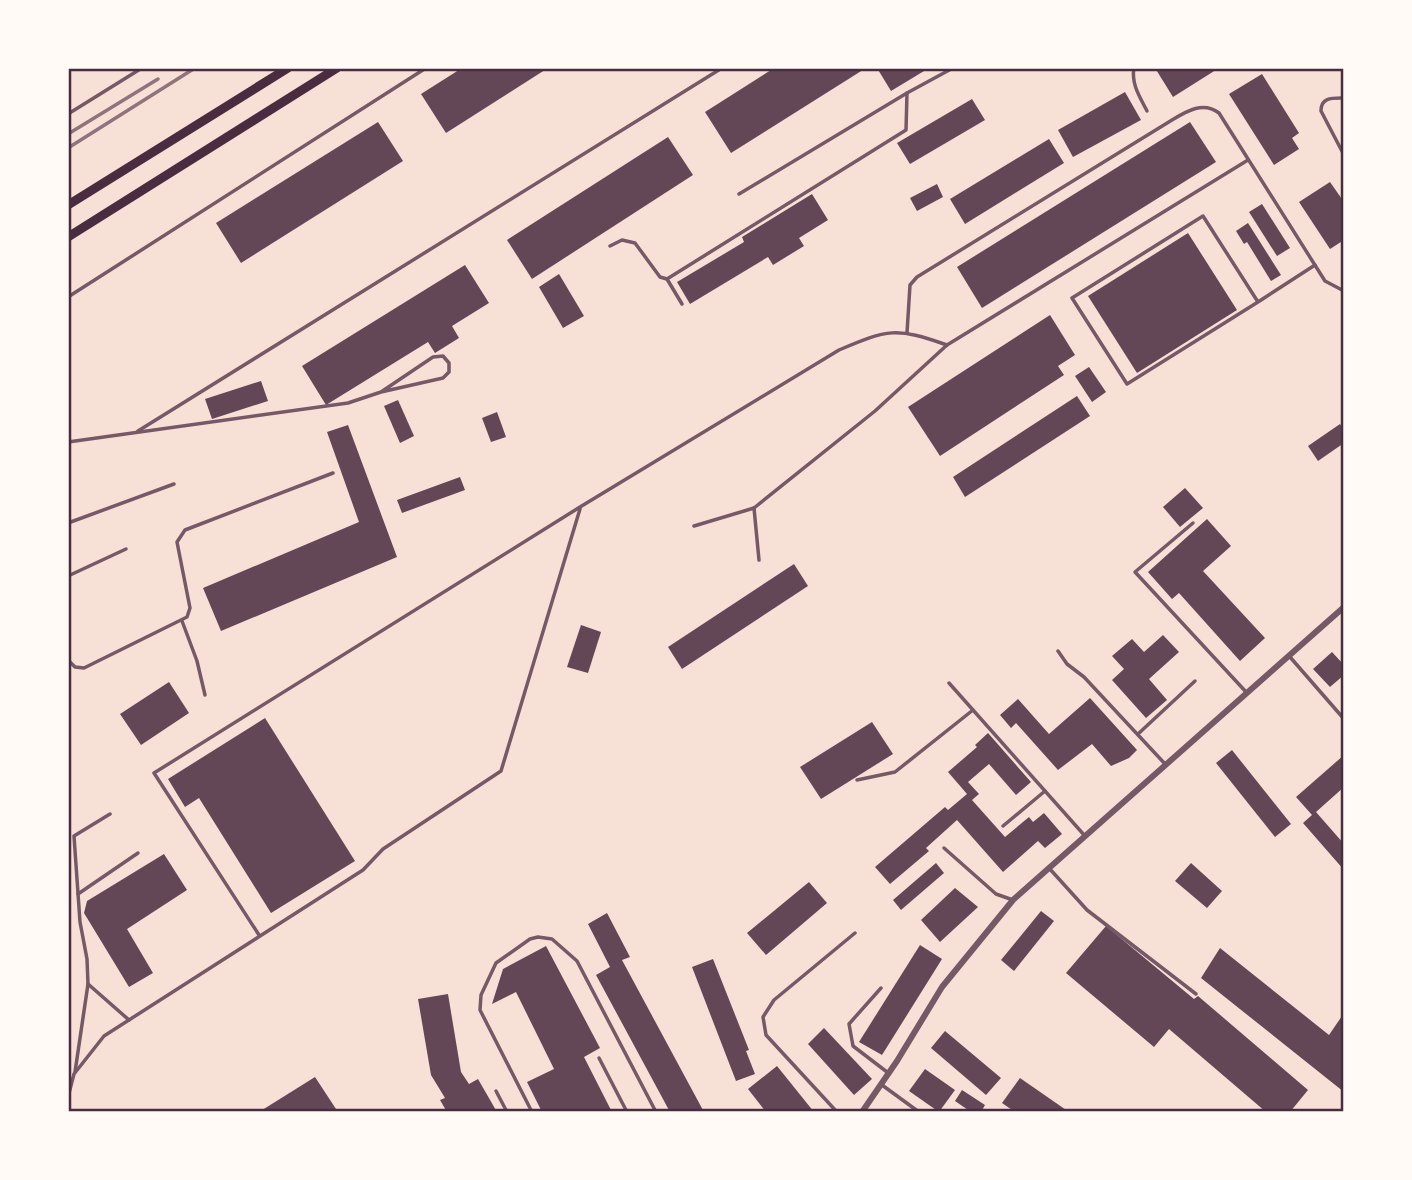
<svg xmlns="http://www.w3.org/2000/svg" width="1412" height="1180" viewBox="0 0 1412 1180" font-family="Commissioner,sans-serif">
<style>
.building{fill:#644757}
.lines{fill:none;stroke-linecap:round;stroke-linejoin:round}
.service{stroke:#755966;stroke-width:3.5}
.minor{stroke:#755966;stroke-width:6}
.secondary{stroke:#4a2c40;stroke-width:9}
.rail{stroke:#8f747c;stroke-width:3.5}
.neatline{fill:none;stroke:#4a2c40;stroke-width:2.5}
</style>
<rect width="100%" height="100%" fill="#f7e1d7"/>
<g class="building">
<path d="M462,68H548L446,133L421,94Z"/>
<path d="M774,68H866L731,153L705,112Z"/>
<path d="M877,68H929L891,91Z"/>
<path d="M1155,68H1219L1173,97Z"/>
<path d="M1262,74L1299,133L1292,138L1299,149L1274,165L1229,94Z"/>
<path d="M1125,92L1141,120L1073,157L1058,130Z"/>
<path d="M972,99L985,120L910,164L897,143Z"/>
<path d="M378,122L403,161L241,263L216,223Z"/>
<path d="M1190,122L1216,162L982,308L957,267Z"/>
<path d="M668,137L693,175L532,279L507,240Z"/>
<path d="M1049,139L1064,163L965,224L950,199Z"/>
<path d="M1330,182L1344,202V240L1330,249L1299,202Z"/>
<path d="M937,184L943,197L917,211L910,198Z"/>
<path d="M812,194L828,220L799,238L804,246L773,265L768,257L690,304L677,282L744,242L742,237Z"/>
<path d="M1262,204L1290,248L1277,256L1249,212Z"/>
<path d="M1248,223L1281,275L1271,281L1247,242L1244,244L1236,231Z"/>
<path d="M1188,233L1237,310L1137,373L1088,296Z"/>
<path d="M465,265L489,303L452,326L459,338L435,353L428,342L326,405L302,366Z"/>
<path d="M559,274L584,316L563,328L539,287Z"/>
<path d="M1050,315L1075,355L1058,366L1064,375L940,456L908,407Z"/>
<path d="M1089,367L1106,392L1092,402L1075,376Z"/>
<path d="M261,381L268,401L212,419L205,399Z"/>
<path d="M1077,396L1090,416L965,497L953,477Z"/>
<path d="M398,400L414,436L400,443L384,406Z"/>
<path d="M497,412L506,437L491,442L482,418Z"/>
<path d="M1340,424L1344,430V443L1318,461L1308,446Z"/>
<path d="M348,425L397,557L221,631L203,588L359,522L327,432Z"/>
<path d="M460,477L465,490L402,513L397,500Z"/>
<path d="M1185,488L1203,508L1180,527L1163,507Z"/>
<path d="M1207,519L1231,546L1203,571L1265,638L1240,661L1179,593L1172,599L1148,572Z"/>
<path d="M794,564L808,586L682,669L668,647Z"/>
<path d="M581,625L601,632L588,673L567,667Z"/>
<path d="M1163,635L1179,652L1149,679L1167,700L1146,718L1112,680L1124,669L1112,656L1132,639L1144,652Z"/>
<path d="M1332,652L1344,665V675L1330,687L1313,669Z"/>
<path d="M169,682L189,713L141,745L120,714Z"/>
<path d="M1090,698L1137,750L1129,758L1111,766L1092,744L1058,770L1016,723L1011,728L1000,715L1018,699L1049,734Z"/>
<path d="M265,718L355,861L271,913L199,798L185,807L168,779Z"/>
<path d="M872,722L893,754L821,799L800,767Z"/>
<path d="M988,733L1031,782L1016,795L989,764L968,782L979,794L972,800L1005,837L1029,817L1033,822L1044,813L1062,834L1045,848L1038,841L1003,872L957,820L926,848L929,851L890,884L875,867L945,807L948,810L967,794L948,772L977,747L975,745Z"/>
<path d="M1232,750L1291,824L1275,837L1216,763Z"/>
<path d="M1344,755V787L1316,812L1344,844V870L1303,823L1312,815L1296,797Z"/>
<path d="M164,854L187,890L127,929L153,973L129,987L84,913L87,901Z"/>
<path d="M936,863L944,873L901,910L893,900Z"/>
<path d="M1191,863L1222,891L1207,908L1175,881Z"/>
<path d="M809,882L827,903L766,955L747,933Z"/>
<path d="M955,888L978,907L940,942L921,920Z"/>
<path d="M1041,911L1054,921L1014,971L1001,960Z"/>
<path d="M607,913L630,957L622,960L704,1112H670L596,975L610,967L588,924Z"/>
<path d="M1106,926L1194,999L1198,996L1308,1090L1290,1112H1266L1169,1029L1154,1047L1066,973Z"/>
<path d="M920,945L942,959L882,1055L859,1042Z"/>
<path d="M546,946L600,1048L584,1057L612,1112H542L527,1082L554,1069L516,992L492,1004L503,969Z"/>
<path d="M1220,948L1329,1035L1344,1013V1092L1201,978Z"/>
<path d="M713,959L749,1050L746,1051L755,1074L736,1081L692,967Z"/>
<path d="M448,994L461,1072L469,1084L478,1079L497,1112H447L440,1100L445,1098L431,1075L418,999Z"/>
<path d="M824,1028L872,1079L854,1095L808,1044Z"/>
<path d="M945,1031L1001,1078L986,1095L931,1048Z"/>
<path d="M777,1066L814,1112H766L748,1089Z"/>
<path d="M925,1069L955,1090L939,1112L909,1091Z"/>
<path d="M315,1077L338,1112H259Z"/>
<path d="M1020,1078L1069,1112H1015L1002,1103Z"/>
<path d="M962,1090L985,1105L981,1112H971L955,1101Z"/>
</g>
<g class="lines">
<g class="service">
<path d="M1134,68C1131,84 1140,97 1147,111"/>
<path d="M1344,98C1332,98 1321,97 1321,111L1344,155"/>
<path d="M68,114L142,68"/>
<path d="M739,194L907,93"/>
<path d="M610,246L622,240L635,243L660,277L667,279"/>
<path d="M68,297L426,68"/>
<path d="M1258,302L1127,384L1072,298L1203,216L1258,302L1315,265"/>
<path d="M682,304L667,279L906,130L907,93L953,68"/>
<path d="M907,333L910,285L917,277L1172,120C1187,111 1203,101 1219,113L1325,281L1344,291"/>
<path d="M138,431L722,68"/>
<path d="M68,442L348,403L381,392L443,378L449,372V363L443,356L433,357L381,392"/>
<path d="M754,508L759,560"/>
<path d="M68,523L174,484"/>
<path d="M1193,523L1135,572L1247,693"/>
<path d="M694,526L754,508L875,411L947,345L1248,160"/>
<path d="M68,576L126,549"/>
<path d="M182,621L197,661L205,695"/>
<path d="M1058,651L1067,664L1084,677L1166,765"/>
<path d="M1290,657L1344,719"/>
<path d="M68,660L75,667L84,668L187,617L190,608L177,542L185,530L333,473"/>
<path d="M949,683L1085,836"/>
<path d="M1138,734L1195,681"/>
<path d="M857,780L895,772L973,710"/>
<path d="M1003,826L1045,791"/>
<path d="M944,848L996,894L1013,900"/>
<path d="M1049,868L1087,910L1196,994"/>
<path d="M78,894L138,853"/>
<path d="M259,935L154,773L580,507L839,350C888,329 896,327 947,345"/>
<path d="M88,984L129,1020"/>
<path d="M881,988L849,1024L853,1046L887,1072"/>
<path d="M599,1058L627,1112"/>
<path d="M75,1072L88,984L87,959L80,922L74,836L110,814"/>
<path d="M882,1085L919,1112"/>
<path d="M496,1091L507,1112"/>
<path d="M68,1097L74,1074L104,1036L363,870L383,849L501,771L580,509"/>
<path d="M532,1112L480,1010L481,995L496,963L530,939L538,937L552,939L577,961L656,1112"/>
<path d="M837,1112L766,1035L763,1017L774,1000L855,933"/>
</g>
<path class="minor" d="M862,1112L897,1061L942,987L1013,900L1344,607"/>
<g class="secondary">
<path d="M68,205L288,68"/>
<path d="M68,237L337,68"/>
</g>
<g class="rail">
<path d="M68,134L158,79"/>
<path d="M68,148L195,68"/>
</g>
</g>
<rect width="1412" height="1180" fill="none" stroke="#fffaf5" stroke-width="140"/>
<rect x="70" y="70" width="1272" height="1040" class="neatline"/>
</svg>
